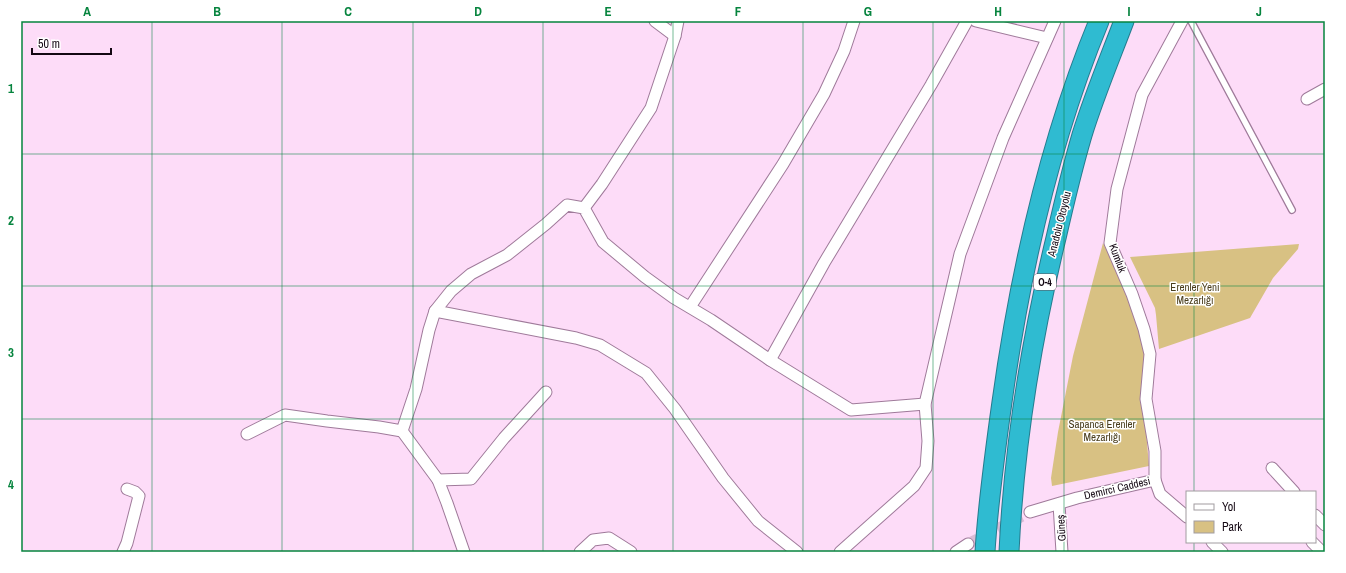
<svg xmlns="http://www.w3.org/2000/svg" width="1346" height="573" viewBox="0 0 1346 573" font-family="'Archivo Narrow',sans-serif">
<style>
.green{fill:#d8c183}
.lines{fill:none;stroke-linecap:round;stroke-linejoin:round}
.minor-tunnel{stroke:#dabcd6;stroke-width:11;stroke-dasharray:11 5.5;stroke-linecap:butt}
.service-casing{stroke:#9f7a9a;stroke-width:8}
.minor-casing{stroke:#9f7a9a;stroke-width:13}
.motorway-casing{stroke:#257c8e;stroke-width:21}
.service{stroke:#fff;stroke-width:5.5}
.minor{stroke:#fff;stroke-width:11}
.motorway{stroke:#2fbbd1;stroke-width:19}
.grid{fill:none;stroke:#06843e;stroke-width:1;stroke-opacity:0.55}
.labels{text-anchor:middle;dominant-baseline:central;stroke-width:3;stroke-linejoin:round;paint-order:stroke}
.shield{fill:#fff;stroke:#5a5159;stroke-width:1}
.shield-label{font-size:10px;font-weight:bold;fill:#130712}
.street-label{font-size:11px;fill:#130712;stroke:#fff}
.park-label{font-size:11px;fill:#4a3e1d;stroke:#fff}
.neatline{fill:none;stroke:#06843e;stroke-width:1.5}
.grid-label{font-size:13px;text-anchor:middle;font-weight:bold;fill:#06843e}
</style>
<rect width="100%" height="100%" fill="#fddcf8"/>
<g class="green">
<path d="M1103,243L1130,296L1146,354L1144,407L1149,466L1052,486L1051,478L1058,432L1073,356Z"/>
<path d="M1299,244L1298,249L1273,278L1250,318L1159,349L1156,315L1155,308L1130,257Z"/>
</g>
<g class="lines">
<path class="minor-tunnel" d="M968,544L1030,512"/>
<defs>
<path id="service" d="M1191,21L1292,210"/>
<g id="minor">
<path d="M655,21L675,36"/>
<path d="M976,21L1047,38"/>
<path d="M1307,99L1325,89"/>
<path d="M584,208L602,184L651,108L675,36L678,21"/>
<path d="M690,307L783,164L824,94L844,51L854,21"/>
<path d="M435,311L576,338L600,345L646,373L675,409L723,478L758,521L797,552"/>
<path d="M770,360L824,263L931,85L967,21"/>
<path d="M402,431L438,480L447,503L464,552"/>
<path d="M247,434L285,415L327,421L379,427L402,431L416,389L429,330L435,311L451,291L471,274L507,255L546,224L567,205L584,208L603,242L645,277L674,298L711,320L770,360L851,410L925,404"/>
<path d="M1272,468L1294,492"/>
<path d="M438,480L471,479L504,438L546,392"/>
<path d="M1155,480V451L1146,399L1150,354L1144,329L1132,294L1110,243L1117,189L1142,95L1182,21"/>
<path d="M1059,504L1062,552"/>
<path d="M1030,512L1077,498L1155,480L1160,494L1187,517"/>
<path d="M1315,515L1325,525"/>
<path d="M1212,542L1222,552"/>
<path d="M1312,542L1322,552"/>
<path d="M123,552L127,543L139,496L135,492L127,489"/>
<path d="M580,552L593,540L609,538L631,552"/>
<path d="M840,552L914,486L926,468L928,441L925,404L960,254L1003,138L1055,21"/>
<path d="M956,552L968,544"/>
</g>
<g id="motorway">
<path d="M985,552C988,502 995,452 1002,402C1020,272 1049,142 1099,21"/>
<path d="M1009,552C1014,446 1031,341 1056,238C1064,203 1072,169 1082,135C1094,96 1110,58 1124,21"/>
</g>
</defs>
<use href="#service" class="service-casing"/>
<use href="#minor" class="minor-casing"/>
<use href="#motorway" class="motorway-casing"/>
<use href="#service" class="service"/>
<use href="#minor" class="minor"/>
<use href="#motorway" class="motorway"/>
</g>
<path class="grid" d="M152,21V552M282,21V552M413,21V552M543,21V552M673,21V552M803,21V552M933,21V552M1064,21V552M1194,21V492M21,154H1325M21,286H1325M21,419H1325M1194,542V552"/>
<g class="labels">
<rect class="shield" x="1034" y="274" width="22" height="16" rx="3"/>
<g class="shield-label">
<text x="1045" y="282">O-4</text>
</g>
<g class="street-label">
<text transform="translate(1059 224) rotate(-76)">Anadolu Otoyolu</text>
<text transform="translate(1118 258) rotate(69)">Kumluk</text>
<text transform="translate(1117 488) rotate(-13)">Demirci Caddesi</text>
<text transform="translate(1061 528) rotate(-93)">Güneş</text>
</g>
<g class="park-label">
<text x="1195" y="287">Erenler Yeni<tspan x="1195" dy="13">Mezarlığı</tspan></text>
<text x="1102" y="424">Sapanca Erenler<tspan x="1102" dy="13">Mezarlığı</tspan></text>
</g>
</g>
<rect width="1346" height="573" fill="none" stroke="#ffffff" stroke-width="44"/>
<rect x="1186" y="491" width="130" height="52" fill="#ffffff" stroke="#a19ca0"/>
<rect x="1194" y="504" width="20" height="6" fill="#ffffff" stroke="#a19ca0"/>
<text x="1222" y="511" font-size="12" fill="#130712">Yol</text>
<rect x="1194" y="521" width="20" height="12" fill="#d8c183" stroke="#a19ca0"/>
<text x="1222" y="531" font-size="12" fill="#130712">Park</text>
<path d="M32 48v6h79v-6" fill="none" stroke="#130712" stroke-width="2"/>
<text x="38" y="48" font-size="12" fill="#130712" stroke="#ffffff" stroke-width="3" paint-order="stroke">50 m</text>
<rect x="22" y="22" width="1302" height="529" class="neatline"/>
<g class="grid-label">
<text x="87" y="16">A</text>
<text x="217" y="16">B</text>
<text x="348" y="16">C</text>
<text x="478" y="16">D</text>
<text x="608" y="16">E</text>
<text x="738" y="16">F</text>
<text x="868" y="16">G</text>
<text x="998" y="16">H</text>
<text x="1129" y="16">I</text>
<text x="1259" y="16">J</text>
<text x="11" y="93">1</text>
<text x="11" y="225">2</text>
<text x="11" y="357">3</text>
<text x="11" y="489">4</text>
</g>
</svg>
